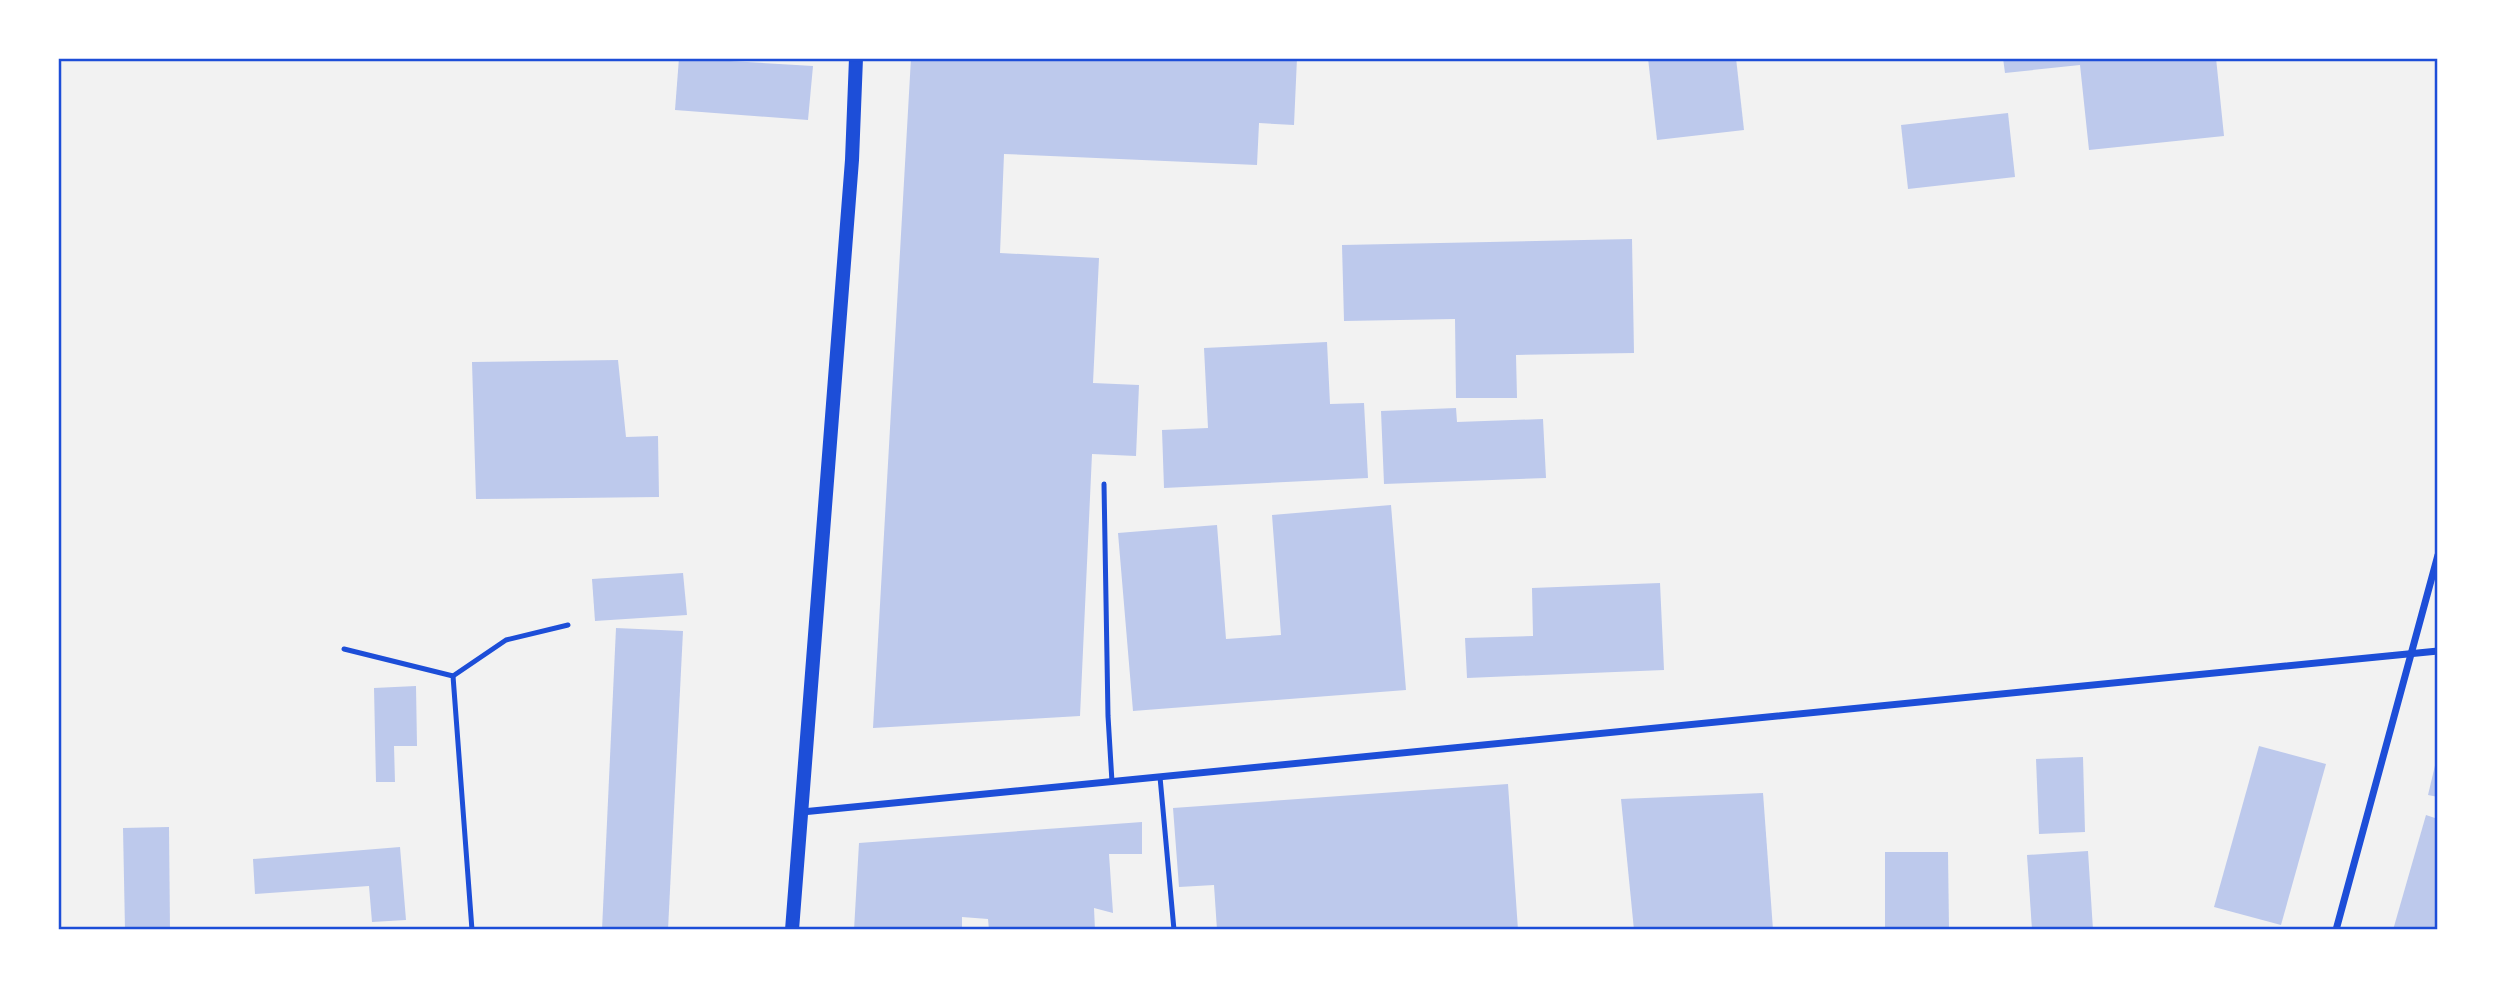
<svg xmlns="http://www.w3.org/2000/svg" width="2496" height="988" viewBox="0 0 2496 988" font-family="'Nunito Sans',sans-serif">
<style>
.building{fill:#bdc9ec}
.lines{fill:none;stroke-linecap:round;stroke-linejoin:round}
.service{stroke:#1d4ed8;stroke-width:5}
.minor{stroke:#1d4ed8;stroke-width:7}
.secondary{stroke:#1d4ed8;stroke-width:14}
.neatline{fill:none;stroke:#1d4ed8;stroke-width:2.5}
</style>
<rect width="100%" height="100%" fill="#f2f2f2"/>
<g class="building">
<path d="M679,58L813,66L808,120L675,110Z"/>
<path d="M911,58H1297L1294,125L1259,123L1257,165L1004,154L1000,253L1099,258L1093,383L1139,385L1136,456L1092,454L1080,716L873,728Z"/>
<path d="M1648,58H1736L1744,130L1657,140Z"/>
<path d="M2003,58H2216L2224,136L2089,150L2080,65L2005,73Z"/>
<path d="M2008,113L2015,177L1908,189L1901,125Z"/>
<path d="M1632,239L1634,353L1516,355L1517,398H1456L1455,319L1344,321L1342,245Z"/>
<path d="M1327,342L1330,404L1364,403L1368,478L1164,488L1162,430L1208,428L1204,348Z"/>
<path d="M618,360L626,437L658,436L659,497L476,499L472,362Z"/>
<path d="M1456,408L1457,422L1543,419L1546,478L1384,484L1381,411Z"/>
<path d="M1391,505L1406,690L1133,711L1118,533L1217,525L1226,639L1281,635L1272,515Z"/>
<path d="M683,573L687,615L595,621L592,579Z"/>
<path d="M1660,583L1664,670L1467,678L1465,638L1533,636L1532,588Z"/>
<path d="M616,628L683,631L668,930H602Z"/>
<path d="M416,686L417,746H394L395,782H376L374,688Z"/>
<path d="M2259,746L2326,764L2281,925L2214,907Z"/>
<path d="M2083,757L2085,832L2039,834L2036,759Z"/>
<path d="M2437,757H2438V797L2428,795Z"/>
<path d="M1508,784L1518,930H1217L1214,885L1179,887L1173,808Z"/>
<path d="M1763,793L1773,930H1634L1621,799Z"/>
<path d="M2426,815L2438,819V930H2393Z"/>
<path d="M1142,822V854H1109L1113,913L1094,908L1095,930H989L988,919L962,917V930H854L859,843Z"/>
<path d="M169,827L170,930H125L123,828Z"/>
<path d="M400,847L406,920L372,922L369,886L255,894L253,859Z"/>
<path d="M2088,851L2093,930H2032L2027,855Z"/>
<path d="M1885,852H1948L1949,930H1885Z"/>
</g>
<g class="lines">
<g class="service">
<path d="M1104,484L1108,716L1112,782"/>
<path d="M344,649L453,676L472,930"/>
<path d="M453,676L506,640L568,625"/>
<path d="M1160,777L1174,930"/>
</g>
<g class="minor">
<path d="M802,812L2438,651"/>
<path d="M2336,930L2438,555"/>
</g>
<path class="secondary" d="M792,930L852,160L856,58"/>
</g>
<rect width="2496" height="988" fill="none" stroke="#ffffff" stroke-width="119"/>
<rect x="60" y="60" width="2376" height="868" class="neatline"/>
</svg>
